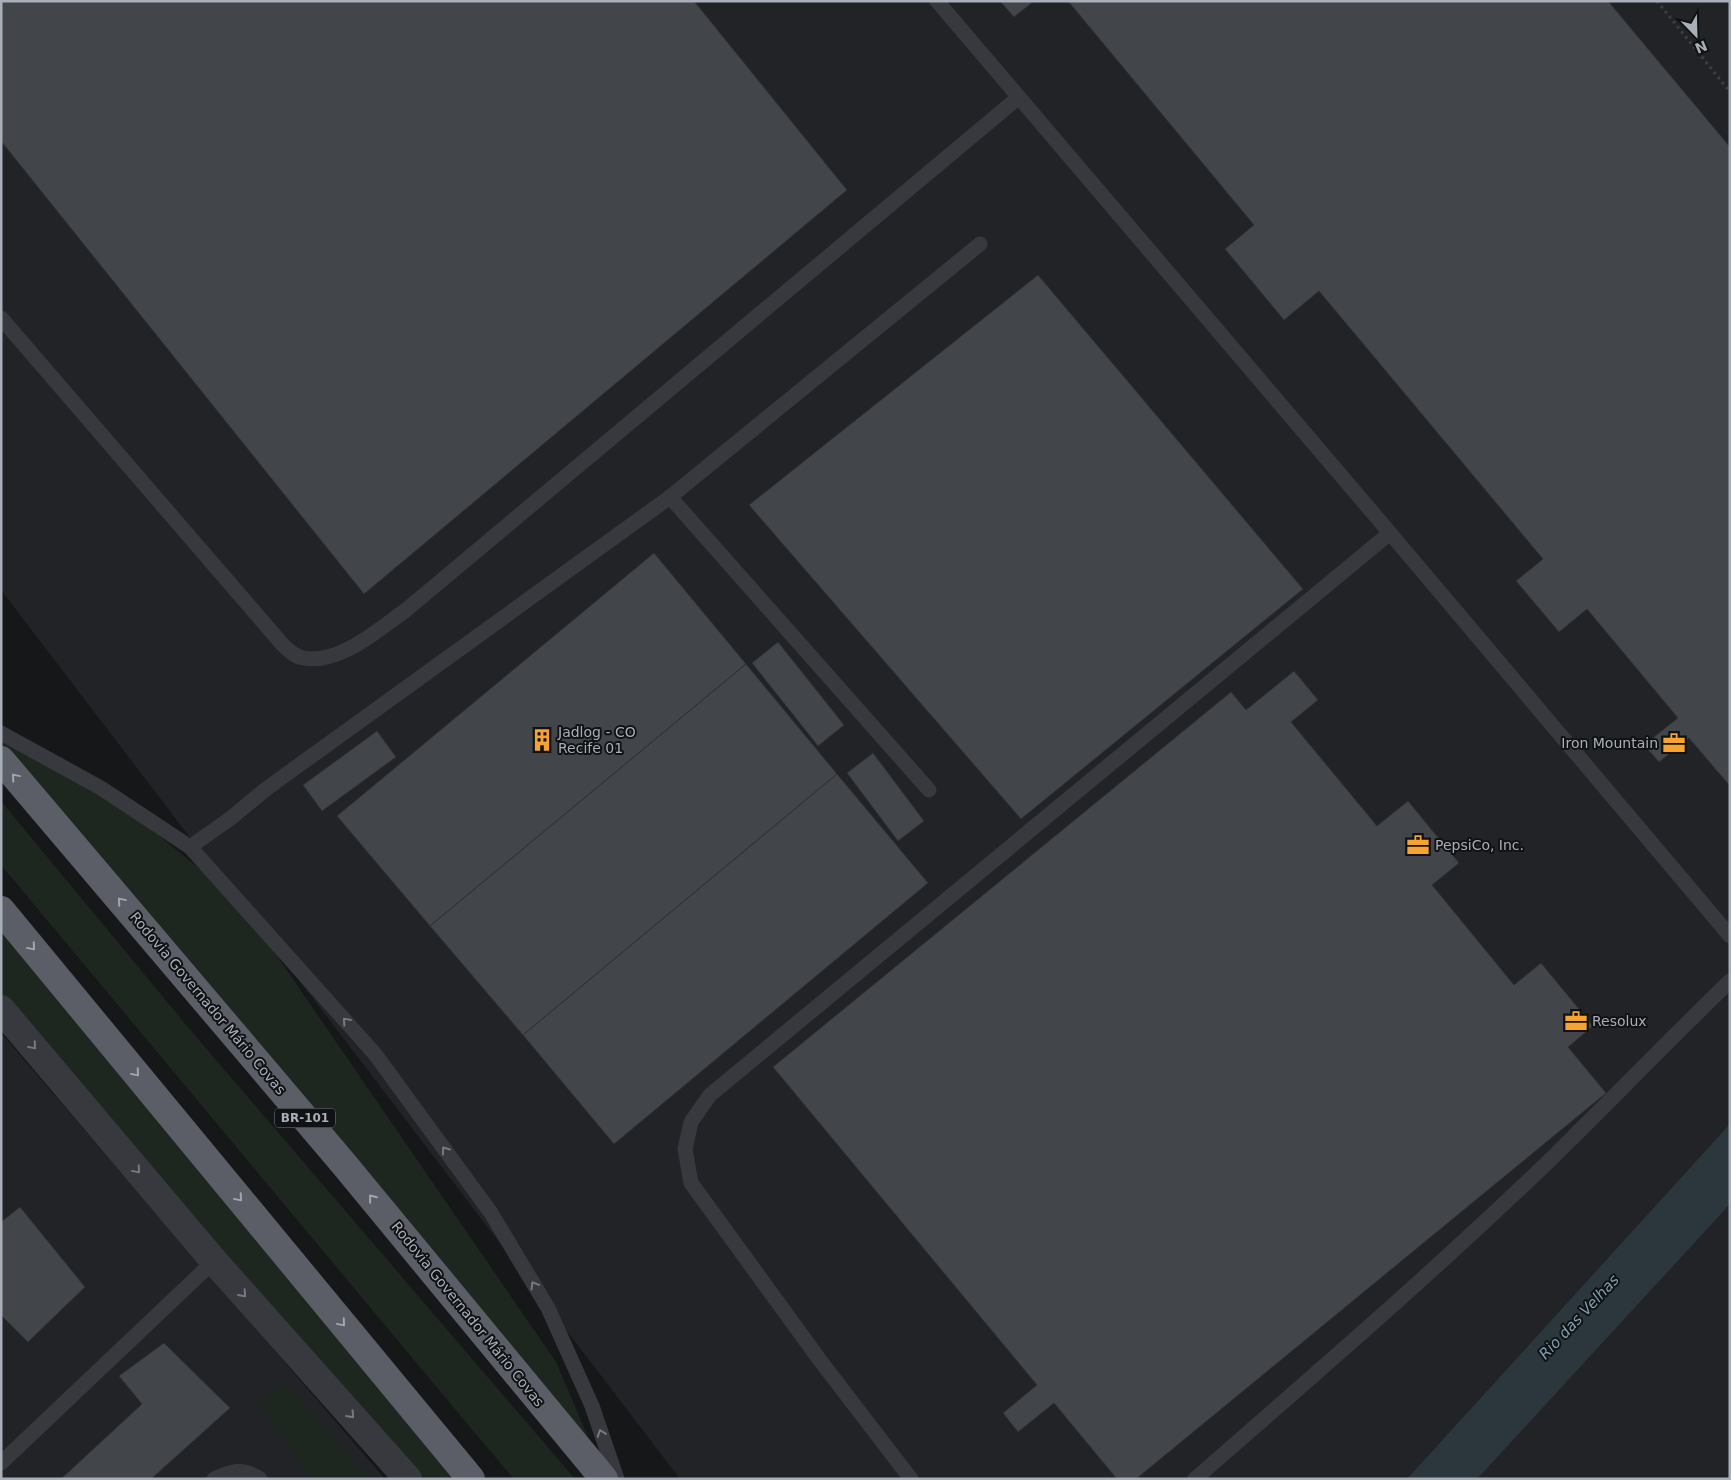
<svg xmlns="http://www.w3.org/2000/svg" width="1731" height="1480" viewBox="0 0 1731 1480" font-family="'DejaVu Sans',sans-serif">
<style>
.built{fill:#222326}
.green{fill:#1e271f}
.water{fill:#2c373d}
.building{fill:#424549;stroke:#303135}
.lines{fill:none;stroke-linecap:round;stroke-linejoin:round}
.path{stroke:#3d4045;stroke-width:3;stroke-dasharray:2.5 4;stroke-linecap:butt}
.service{stroke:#37393e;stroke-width:15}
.minor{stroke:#37393e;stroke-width:28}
.trunk{stroke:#5b5e66;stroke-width:28}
.oneway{stroke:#a0a7b1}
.oneway2{stroke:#757a82}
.labels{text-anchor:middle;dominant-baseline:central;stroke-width:4;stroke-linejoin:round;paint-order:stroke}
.shield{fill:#111214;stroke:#7b8088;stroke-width:1}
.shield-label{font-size:12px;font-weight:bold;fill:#a8afb9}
.poi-label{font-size:14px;fill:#a8afb9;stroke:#111214;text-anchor:start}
.street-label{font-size:14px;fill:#a8afb9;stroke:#111214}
.water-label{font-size:15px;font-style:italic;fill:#7ea0b5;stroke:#111214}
</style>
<rect width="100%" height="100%" fill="#161719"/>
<g class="built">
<path d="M1,1H1730V1479H680L1,590Z"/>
<path d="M1,1033L385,1479H1Z"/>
</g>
<g class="green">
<path d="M1,741L101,788L240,902L556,1362L599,1463L1,748Z"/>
<path d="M1,801L192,1032L575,1479H514L475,1433L1,865Z"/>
<path d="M1,925L459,1479H406L1,1007Z"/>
<path d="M287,1384L369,1479H312L259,1403Z"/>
</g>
<path class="water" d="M1730,1124V1204L1477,1479H1407Z"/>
<g class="building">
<path d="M1,1H694L847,190L364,594L1,141Z"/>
<path d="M1000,1H1034L1014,17Z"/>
<path d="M1068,1H1608L1730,147V786L1689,738L1659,762L1644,745L1678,718L1587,609L1559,632L1516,581L1543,559L1319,291L1284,320L1225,249L1254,225Z"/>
<path d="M1038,275L1303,589L1021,819L749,505Z"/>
<path d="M654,553L746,664L430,926L337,816Z"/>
<path d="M778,642L844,725L818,746L752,663Z"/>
<path d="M746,664L837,774L523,1035L430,926Z"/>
<path d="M1294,671L1318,700L1291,722L1377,826L1408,801L1459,863L1432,885L1514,985L1541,963L1593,1026L1568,1047L1606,1093L1136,1479H1117L1054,1403L1018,1432L1003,1413L1037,1385L773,1067L1231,692L1246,710Z"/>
<path d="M377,731L396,757L322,811L303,785Z"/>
<path d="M873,753L924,821L898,841L847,773Z"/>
<path d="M837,774L928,883L614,1144L523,1035Z"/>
<path d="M20,1207L85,1287L28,1342L1,1315V1222Z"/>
<path d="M164,1343L230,1408L151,1479H61L142,1404L119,1376Z"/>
</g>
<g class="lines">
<path class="path" d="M1657,1L1730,92"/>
<g class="service">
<path d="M937,1L1390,533L1730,936"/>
<path d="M1,318L282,644C288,650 295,657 304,658C339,665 379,629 406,610L1019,97"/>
<path d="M670,497L929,790"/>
<path d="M1,733L101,788L190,847L375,1054L491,1213L548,1308L592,1406L617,1479"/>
<path d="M190,847L231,818L266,789L670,497L980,244"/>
<path d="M1,1463L214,1261"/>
<path d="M214,1479C232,1471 242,1467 260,1479"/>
<path d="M911,1479L819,1359L691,1183L685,1149L691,1122L710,1095L1390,533"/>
<path d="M1195,1479C1315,1374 1436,1270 1550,1160C1610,1101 1669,1040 1730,981"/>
</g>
<path class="minor" d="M1,1009L214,1261L408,1479"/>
<g class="trunk">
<path d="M1,760L343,1163L604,1479"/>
<path d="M1,910L471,1479"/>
</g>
</g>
<defs><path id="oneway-chevron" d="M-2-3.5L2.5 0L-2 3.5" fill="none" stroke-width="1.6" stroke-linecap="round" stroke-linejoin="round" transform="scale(1.25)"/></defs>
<g class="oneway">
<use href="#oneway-chevron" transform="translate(15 777) rotate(-130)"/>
<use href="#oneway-chevron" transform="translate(121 901) rotate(-130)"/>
<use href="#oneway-chevron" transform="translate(32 947) rotate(50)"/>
<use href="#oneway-chevron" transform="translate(136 1073) rotate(50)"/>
<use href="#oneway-chevron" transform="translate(239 1198) rotate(50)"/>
<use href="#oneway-chevron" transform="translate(372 1198) rotate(-129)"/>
<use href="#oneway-chevron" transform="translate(342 1323) rotate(50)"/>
</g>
<g class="oneway2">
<use href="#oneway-chevron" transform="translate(346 1021) rotate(-131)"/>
<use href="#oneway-chevron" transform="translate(33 1046) rotate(50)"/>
<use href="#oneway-chevron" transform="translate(445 1150) rotate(-126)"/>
<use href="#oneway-chevron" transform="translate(137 1170) rotate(50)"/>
<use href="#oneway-chevron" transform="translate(534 1285) rotate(-121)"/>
<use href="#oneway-chevron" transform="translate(243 1294) rotate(48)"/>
<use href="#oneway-chevron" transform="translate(351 1415) rotate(48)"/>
<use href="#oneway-chevron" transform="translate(601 1433) rotate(-110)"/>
</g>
<defs>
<symbol id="building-bare" viewBox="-9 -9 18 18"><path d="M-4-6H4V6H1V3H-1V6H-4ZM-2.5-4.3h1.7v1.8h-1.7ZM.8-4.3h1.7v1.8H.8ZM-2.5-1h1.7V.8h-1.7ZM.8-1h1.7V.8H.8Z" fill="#f7a330" stroke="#111214" stroke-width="2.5" paint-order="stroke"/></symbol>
<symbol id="office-bare" viewBox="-9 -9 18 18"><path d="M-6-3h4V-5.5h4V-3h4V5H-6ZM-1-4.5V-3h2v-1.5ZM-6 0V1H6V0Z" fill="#f7a330" stroke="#111214" stroke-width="2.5" paint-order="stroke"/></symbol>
</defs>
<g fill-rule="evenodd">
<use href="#building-bare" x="526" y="724" width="32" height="32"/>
<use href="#office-bare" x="1658" y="727" width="32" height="32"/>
<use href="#office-bare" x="1402" y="829" width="32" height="32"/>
<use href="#office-bare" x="1560" y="1005" width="32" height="32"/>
</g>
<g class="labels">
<rect class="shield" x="275" y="1108.5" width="60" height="19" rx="4"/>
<g class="shield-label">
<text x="305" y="1118">BR-101</text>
</g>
<g class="poi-label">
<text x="558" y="732">Jadlog - CO<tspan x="558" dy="16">Recife 01</tspan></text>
<text x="1658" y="743" text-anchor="end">Iron Mountain</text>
<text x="1435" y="845">PepsiCo, Inc.</text>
<text x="1592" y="1021">Resolux</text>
</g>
<g class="street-label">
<text transform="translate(208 1003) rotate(50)">Rodovia Governador Mário Covas</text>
<text transform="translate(468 1314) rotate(51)">Rodovia Governador Mário Covas</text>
</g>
<g class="water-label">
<text transform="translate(1579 1317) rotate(-47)">Rio das Velhas</text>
</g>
</g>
<rect width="1731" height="1480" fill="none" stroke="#a8afb9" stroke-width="5"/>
<g transform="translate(1696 35) rotate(157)" stroke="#111214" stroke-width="4" paint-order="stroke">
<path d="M0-4L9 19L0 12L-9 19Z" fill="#a8afb9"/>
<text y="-8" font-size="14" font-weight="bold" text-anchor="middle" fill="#a8afb9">N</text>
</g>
</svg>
